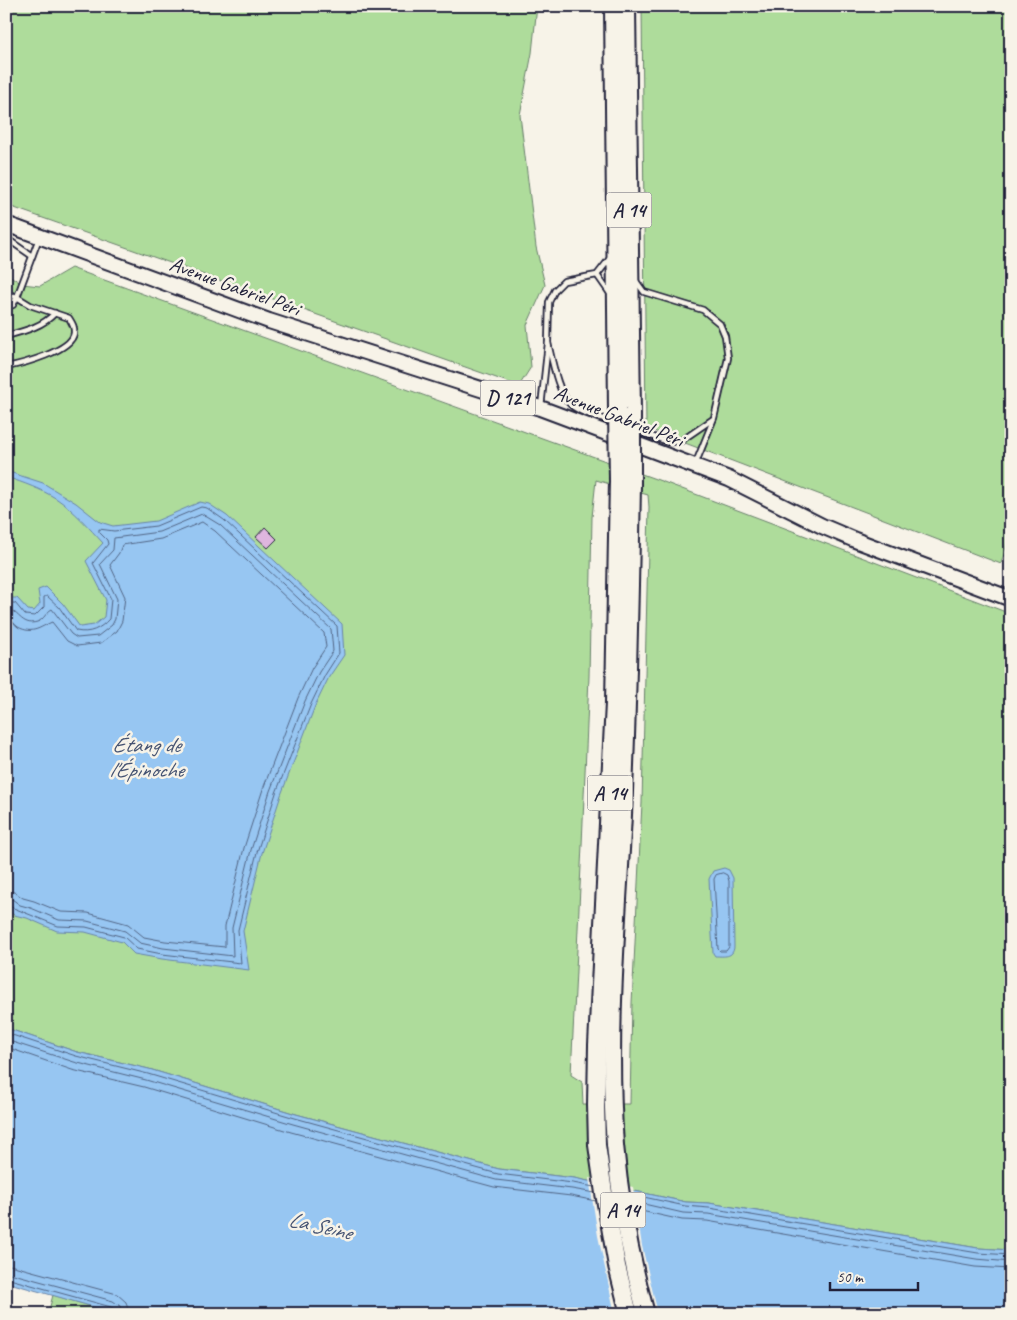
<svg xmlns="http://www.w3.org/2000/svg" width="1017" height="1320" viewBox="0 0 1017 1320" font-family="Caveat,sans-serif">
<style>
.green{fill:#aedc9b;stroke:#687f6b;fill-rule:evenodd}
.water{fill:#97c6f2;stroke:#6884a9}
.pier{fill:#f7f3e8}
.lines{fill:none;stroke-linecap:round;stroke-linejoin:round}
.shore{stroke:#516484;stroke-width:1}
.building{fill:#deb6de;stroke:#22223b}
.service-casing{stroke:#22223b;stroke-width:8}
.primary-casing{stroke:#22223b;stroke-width:18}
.motorway-casing{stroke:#22223b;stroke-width:20}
.service{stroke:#f7f3e8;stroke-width:4.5}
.primary{stroke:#f7f3e8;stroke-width:14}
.motorway{stroke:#f7f3e8;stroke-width:16}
.motorway-bridge-casing{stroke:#22223b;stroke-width:20;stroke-linecap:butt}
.motorway-bridge{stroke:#f7f3e8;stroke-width:16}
.labels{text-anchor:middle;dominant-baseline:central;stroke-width:5;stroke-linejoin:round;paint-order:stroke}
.shield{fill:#f7f3e8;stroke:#62616f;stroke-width:1}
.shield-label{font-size:20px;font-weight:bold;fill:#22223b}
.street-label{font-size:21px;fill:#22223b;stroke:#f7f3e8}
.water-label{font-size:22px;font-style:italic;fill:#455372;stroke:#f7f3e8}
</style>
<rect width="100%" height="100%" fill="#f7f3e8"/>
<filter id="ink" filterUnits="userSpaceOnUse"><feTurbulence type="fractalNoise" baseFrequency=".02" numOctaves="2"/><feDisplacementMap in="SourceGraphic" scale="10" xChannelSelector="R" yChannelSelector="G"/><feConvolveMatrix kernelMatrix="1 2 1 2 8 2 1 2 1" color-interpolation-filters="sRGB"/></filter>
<g filter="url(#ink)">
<g class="green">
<path d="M6,6H537L532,53L520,115L536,247L545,285L527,325L531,367L519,386L6,205Z"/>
<path d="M642,6H1011V530L1001,564L646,428Z"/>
<path d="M71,268L661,481L1011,614V1250L978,1248L709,1203L686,1202L574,1178L499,1169L296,1114L149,1069L77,1052L6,1028V273L22,284L40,286ZM596,480L648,495L649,507L642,803L632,1003L630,1104H583L582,1082L571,1075L582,845L589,676L592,517Z"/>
<path d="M53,1295L118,1314H48Z"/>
</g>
<g class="water">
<path d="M6,471L43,483L76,503L100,522L113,526L156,521L200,502L209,504L227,516L342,624L344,655L329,677L315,706L281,795L262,853L243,931L249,970L162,959L134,954L122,942L85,932L57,931L27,918L14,915L6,909V598H17L28,610L34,611L40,604L38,590L46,587L63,604L80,627L94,625L104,617L106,600L86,561L103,543C89,528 75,511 57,499C41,489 24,483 6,477Z"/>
<path d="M724,868L729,870L733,878L734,947C733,958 724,956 715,956L713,953L709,879L713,871Z"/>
<path d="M6,1028L77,1052L149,1069L296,1114L499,1169L574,1178L686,1202L709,1203L978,1248L1011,1250V1314H118L6,1282Z"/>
</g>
<path class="pier" d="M589,1178L633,1187L642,1246L658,1314H615L598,1236Z"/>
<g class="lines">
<g class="shore">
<path d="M6,603H15L25,615L35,616L44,607V597L47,596L59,607L76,631C90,634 100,629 109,619L111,599L93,563L108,544L107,540L99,532V529L114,531L156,526L201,507L207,508L224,520L337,626L339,653L325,675L311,704L276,793L257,852L238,930L241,963L162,954L137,949L124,937L86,927L58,926L6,905"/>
<path d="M6,609C18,609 21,627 37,622C44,620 46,612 52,609L71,634L77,638L98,636L112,625L115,619L117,599L100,564L113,550L114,538L159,532L202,514L220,525L331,629L333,651L319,672L305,701L270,791L251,850L232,928L233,956L163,948L140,943L125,931L87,921L59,920L31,908L20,905L12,899H6"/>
<path d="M6,616C11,619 14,624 18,627C33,635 40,627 52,622L67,641L77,646L101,643L117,631L122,621L125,597L110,565L119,553L122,545L161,539L202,522L215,531L324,633L326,647L312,668L298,698L263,789L244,848L225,926V947L165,941L144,937L128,924L88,913L61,912L34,901L23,898L14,892L6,891"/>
<path d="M723,873L727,875L729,881V947L726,951H720L718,949L714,879L716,875Z"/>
<path d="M6,1033L76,1056L148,1074L295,1118L498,1174L573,1183L594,1187"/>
<path d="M6,1040L74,1062L146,1080L293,1124L496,1180L572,1189L595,1193"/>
<path d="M6,1047L72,1070L144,1087L291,1132L494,1187L571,1196L596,1201"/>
<path d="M630,1194L685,1206L709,1208L978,1253L1011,1255"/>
<path d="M631,1201L683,1213L708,1214L976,1259L1011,1262"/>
<path d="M632,1209L682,1220L707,1221L975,1267L1011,1269"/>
<path d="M6,1264L117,1294L126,1302L129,1314"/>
<path d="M6,1272L113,1301L120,1306L122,1314"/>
<path d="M6,1278L111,1307L114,1309L115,1314"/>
</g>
</g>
<path class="building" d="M265,527L277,539L268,548L256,537Z"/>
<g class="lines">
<defs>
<g id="service">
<path d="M6,238L32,256"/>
<path d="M597,275L611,295"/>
<path d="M636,281L644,292L703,310L720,324L725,336L728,358L714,418L695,465"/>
<path d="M6,293L17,297L30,305L69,318C72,323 75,327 74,333C72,351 22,364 6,367"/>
<path d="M6,307L13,305L17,297L39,238"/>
<path d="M6,336C24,331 42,327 55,313"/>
<path d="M548,343C552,359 558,394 570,404C581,414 600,417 613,422"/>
<path d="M541,407L548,343L549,302L555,290L564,281L597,275L611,257"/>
<path d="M634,430L668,442L681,441L713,419"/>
</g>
<path id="primary" d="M6,224L269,321L540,408L729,479L822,526L855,540L1011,599"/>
<g id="motorway">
<path d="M613,6L617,409"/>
<path d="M627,6L632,414"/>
<path d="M618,481L614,703L597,1045L596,1105L597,1145L604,1193L617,1266L629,1314"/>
<path d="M632,485C630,595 628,705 623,815C617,925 607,1036 615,1145C620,1202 631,1259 646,1314"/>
</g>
</defs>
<use href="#service" class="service-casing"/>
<use href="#primary" class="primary-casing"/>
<use href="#motorway" class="motorway-casing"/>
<use href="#service" class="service"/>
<use href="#primary" class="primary"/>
<use href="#motorway" class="motorway"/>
<defs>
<g id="motorway-bridge">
<path d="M617,409L618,481"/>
<path d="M632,414V485"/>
</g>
</defs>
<use href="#motorway-bridge" class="motorway-bridge-casing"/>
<use href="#motorway-bridge" class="motorway-bridge"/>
</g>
</g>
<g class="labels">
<g class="shield">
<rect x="606.5" y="192.5" width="45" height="35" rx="4"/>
<rect x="480.5" y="380.5" width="55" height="35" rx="4"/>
<rect x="587.5" y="775.5" width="45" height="35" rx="4"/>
<rect x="600.5" y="1192.5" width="45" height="35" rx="4"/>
</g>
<g class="shield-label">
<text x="629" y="210">A 14</text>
<text x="508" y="398">D 121</text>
<text x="610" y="793">A 14</text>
<text x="623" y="1210">A 14</text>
</g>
<g class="street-label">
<text transform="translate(235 286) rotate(20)">Avenue Gabriel Péri</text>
<text transform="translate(619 416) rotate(21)">Avenue Gabriel Péri</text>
</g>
<g class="water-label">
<text x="146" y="745">Étang de<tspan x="146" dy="25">l'Épinoche</tspan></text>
<text transform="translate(320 1226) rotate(13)">La Seine</text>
</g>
</g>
<rect width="1017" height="1320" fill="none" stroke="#f7f3e8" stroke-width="25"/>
<rect x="12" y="12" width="992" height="1295" fill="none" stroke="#22223b" stroke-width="2" filter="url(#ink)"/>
<path d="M830 1282v8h88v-8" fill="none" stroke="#22223b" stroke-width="2.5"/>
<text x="837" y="1282" font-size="15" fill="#22223b" stroke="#f7f3e8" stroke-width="4" paint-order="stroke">50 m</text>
</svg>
